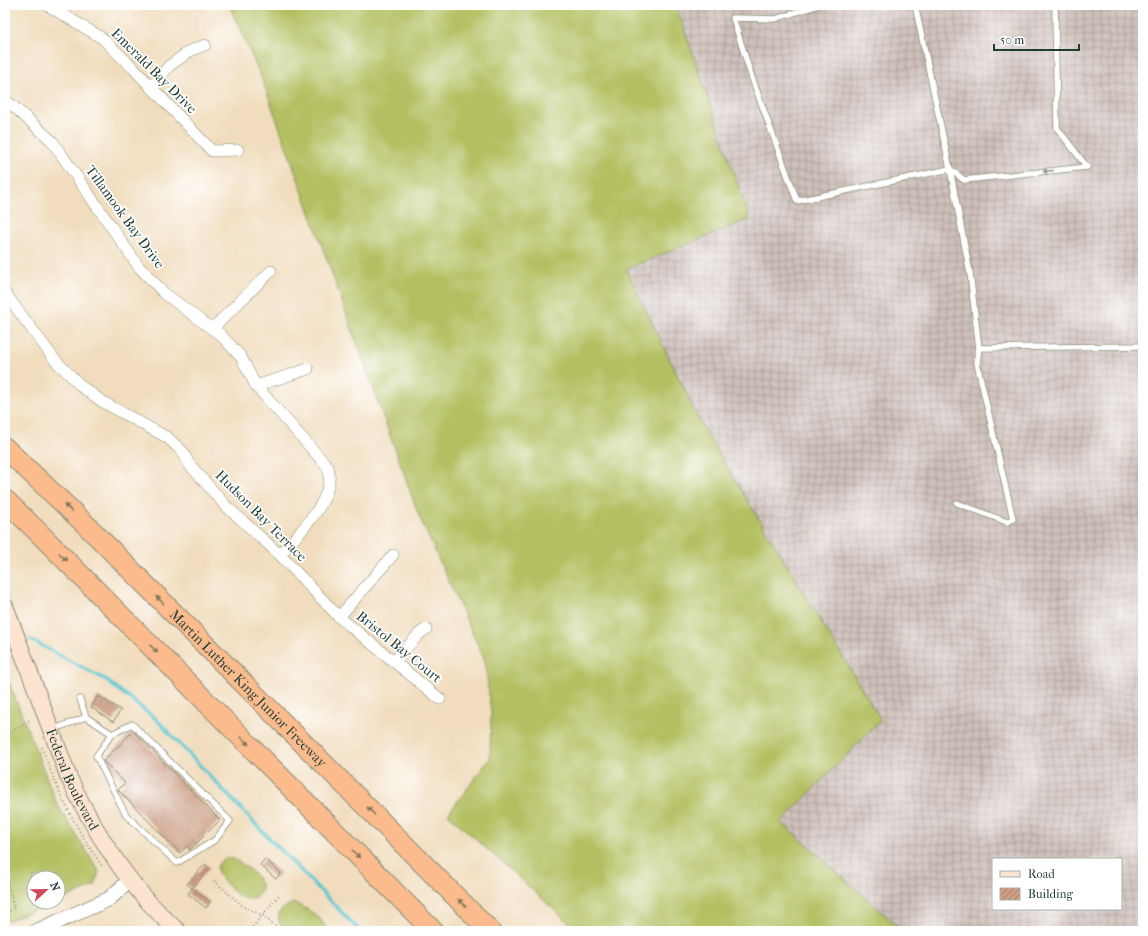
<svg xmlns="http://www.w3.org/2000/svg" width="1148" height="936" viewBox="0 0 1148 936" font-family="'IM FELL French Canon',serif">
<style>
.industrial{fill:url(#industrial-grid);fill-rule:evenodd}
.grass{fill:#b3bf61;stroke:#697e4a}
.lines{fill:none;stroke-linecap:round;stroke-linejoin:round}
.stream{stroke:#59c6d0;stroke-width:3.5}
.building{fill:url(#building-hatch)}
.service-casing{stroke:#888d78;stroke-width:7}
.minor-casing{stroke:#888d78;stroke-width:12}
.tertiary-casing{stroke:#888d78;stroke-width:16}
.secondary-casing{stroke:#888d78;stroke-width:18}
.motorway-casing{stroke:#888d78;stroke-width:22}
.path{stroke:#888d78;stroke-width:2;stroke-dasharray:1 3;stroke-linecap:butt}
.service{stroke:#fff;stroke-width:5.5}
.minor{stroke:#fff;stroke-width:11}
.tertiary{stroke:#fff;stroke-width:14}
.secondary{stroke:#fde4d1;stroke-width:16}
.motorway{stroke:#fbbb8d;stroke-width:20}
.oneway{fill:#8f9e9a}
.oneway2{fill:#82765c}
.labels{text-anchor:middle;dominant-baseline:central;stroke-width:3.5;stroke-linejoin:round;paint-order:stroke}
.street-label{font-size:14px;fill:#1f3d34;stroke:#fff}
</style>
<defs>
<pattern id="industrial-grid" width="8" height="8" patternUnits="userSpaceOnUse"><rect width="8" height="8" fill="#cfc0ba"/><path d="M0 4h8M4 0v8" fill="none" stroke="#a79d98"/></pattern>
<pattern id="building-hatch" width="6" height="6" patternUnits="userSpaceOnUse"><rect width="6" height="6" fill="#ce9d82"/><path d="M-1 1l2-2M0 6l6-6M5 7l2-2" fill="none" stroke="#a7816b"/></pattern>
</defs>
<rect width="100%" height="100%" fill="#fff"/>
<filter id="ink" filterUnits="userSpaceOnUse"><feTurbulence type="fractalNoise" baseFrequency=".025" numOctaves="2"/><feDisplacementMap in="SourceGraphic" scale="8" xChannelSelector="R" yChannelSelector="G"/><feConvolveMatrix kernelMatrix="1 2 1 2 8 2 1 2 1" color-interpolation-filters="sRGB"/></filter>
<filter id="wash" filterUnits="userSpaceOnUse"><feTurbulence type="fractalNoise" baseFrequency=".012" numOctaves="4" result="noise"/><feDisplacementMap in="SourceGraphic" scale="16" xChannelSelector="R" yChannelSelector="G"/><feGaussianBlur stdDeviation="0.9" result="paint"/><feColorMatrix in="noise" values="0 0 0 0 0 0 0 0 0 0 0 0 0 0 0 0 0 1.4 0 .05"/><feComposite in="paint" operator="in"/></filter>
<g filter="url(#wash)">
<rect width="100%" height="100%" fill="#f1ddbd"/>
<path class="industrial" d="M676,5H1143V931H903L781,822L881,720L701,424L625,268L750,219ZM993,859H1121V909H993Z"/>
<g class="grass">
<path d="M229,5H676L750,219L626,269L701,424L881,720L781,822L903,931H578L448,814L490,758L491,712L485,661L419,516L262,79Z"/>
<path d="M5,672L57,804L99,871L95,886L58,901V878H34V902H55L5,922Z"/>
<path d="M229,857C239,860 269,881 260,893C257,896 254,898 249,899C241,900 234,892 229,886C217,876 210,864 229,857Z"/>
<path d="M294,903C305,908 325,917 326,931L283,930C274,915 278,909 294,903Z"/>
</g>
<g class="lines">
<path class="stream" d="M31,640L106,680L156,719L263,832L360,931"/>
</g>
<g id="blocks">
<g class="building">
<path d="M98,696L121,710L113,722L91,707Z"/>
<path d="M133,731L220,820L190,850L187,846L180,853L118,790L125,783L103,761Z"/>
<path d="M265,859L281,873L276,879L260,865Z"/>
<path d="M205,864L210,868L192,888L210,902L206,908L188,894L192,888L187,884Z"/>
</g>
</g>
</g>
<g filter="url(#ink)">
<use href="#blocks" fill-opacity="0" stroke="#888d78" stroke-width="1"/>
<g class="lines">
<defs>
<g id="service">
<path d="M819,5L775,19L733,18L752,78L797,201L950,169L964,180L1087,167"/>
<path d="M915,5L950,169L970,273L979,348L977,363L1013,519L1007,522L957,503"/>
<path d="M1055,5L1057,128L1087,167"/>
<path d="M979,348L1143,346"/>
<path d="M80,699L86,717"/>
<path d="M52,730L86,717L112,734L96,756L126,815L177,863L215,840L230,821L132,724L112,734"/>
</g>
<g id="minor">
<path d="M47,5L102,38L134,69L212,151L238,150"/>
<path d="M151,88L169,66L190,51L205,45"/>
<path d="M5,101L12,105L52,141L139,267L164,293L212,329L220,334L241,357L256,386L328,467C337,499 299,532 280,555"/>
<path d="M5,293L55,360L82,387L103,402L168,438L183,452L189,464L225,505L280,555L339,617L440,699"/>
<path d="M212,329L271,271"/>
<path d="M256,386L308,369"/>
<path d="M339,617L393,555"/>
<path d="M394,662L419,634L426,629"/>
</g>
<path id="tertiary" d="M37,931L109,899L130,880"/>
<g id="secondary">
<path id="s1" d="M5,606L69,778C96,835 130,890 178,931"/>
</g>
<g id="motorway">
<path id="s2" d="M5,448L83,522L490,931"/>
<path d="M5,500L37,531L433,931"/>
</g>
</defs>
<use href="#service" class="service-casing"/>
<use href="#minor" class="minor-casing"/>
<use href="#tertiary" class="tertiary-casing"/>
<use href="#secondary" class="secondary-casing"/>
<use href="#motorway" class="motorway-casing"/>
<g class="path">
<path d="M5,737L30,720"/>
<path d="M42,747C56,790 76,829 102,866"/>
<path d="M5,874L14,908L5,913"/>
<path d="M214,881L244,907L262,915L281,931"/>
<path d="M250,930L279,895"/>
</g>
<use href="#service" class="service"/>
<use href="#minor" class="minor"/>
<use href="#tertiary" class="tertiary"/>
<use href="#secondary" class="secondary"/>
<use href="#motorway" class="motorway"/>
</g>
<defs><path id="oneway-solid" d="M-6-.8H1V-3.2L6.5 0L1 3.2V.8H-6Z"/></defs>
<use class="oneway" href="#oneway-solid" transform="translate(1048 171) rotate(174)"/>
<g class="oneway2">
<use href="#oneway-solid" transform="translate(68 508) rotate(-136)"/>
<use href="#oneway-solid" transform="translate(63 557) rotate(45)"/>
<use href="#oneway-solid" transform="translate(160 600) rotate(-135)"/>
<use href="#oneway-solid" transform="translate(154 649) rotate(45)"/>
<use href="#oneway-solid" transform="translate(245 741) rotate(45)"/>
<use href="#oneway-solid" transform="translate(371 811) rotate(-135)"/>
<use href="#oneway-solid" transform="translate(356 854) rotate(45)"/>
<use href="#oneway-solid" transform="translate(462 903) rotate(-135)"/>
</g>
</g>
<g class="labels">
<g class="street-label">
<text transform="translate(154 71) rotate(45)">Emerald Bay Drive</text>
<text transform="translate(125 217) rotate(54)">Tillamook Bay Drive</text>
<text transform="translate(261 516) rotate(45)">Hudson Bay Terrace</text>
<text transform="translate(399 647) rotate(39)">Bristol Bay Court</text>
<text stroke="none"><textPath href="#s2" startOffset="342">Martin Luther King Junior Freeway</textPath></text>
<text stroke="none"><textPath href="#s1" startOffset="186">Federal Boulevard</textPath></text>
</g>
</g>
<rect width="1148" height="936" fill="none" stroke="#fff" stroke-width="20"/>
<rect x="992" y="858" width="130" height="52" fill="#ffffff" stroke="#a5b1ae"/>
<rect x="1000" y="871" width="20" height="6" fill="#fde4d1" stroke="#a5b1ae"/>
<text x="1028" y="878" font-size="12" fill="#1f3d34">Road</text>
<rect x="1000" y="888" width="20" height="12" fill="url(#building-hatch)" stroke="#a5b1ae"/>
<text x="1028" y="898" font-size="12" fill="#1f3d34">Building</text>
<g transform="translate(46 890) rotate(68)"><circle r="19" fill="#ffffff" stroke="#a5b1ae"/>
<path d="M0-3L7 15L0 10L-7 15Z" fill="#d1495b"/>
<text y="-6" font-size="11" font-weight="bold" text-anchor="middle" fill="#1f3d34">N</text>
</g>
<path d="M994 44v6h85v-6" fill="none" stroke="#1f3d34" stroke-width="2"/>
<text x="1000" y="44" font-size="12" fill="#1f3d34" stroke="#ffffff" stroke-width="3" paint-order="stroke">50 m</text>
</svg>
